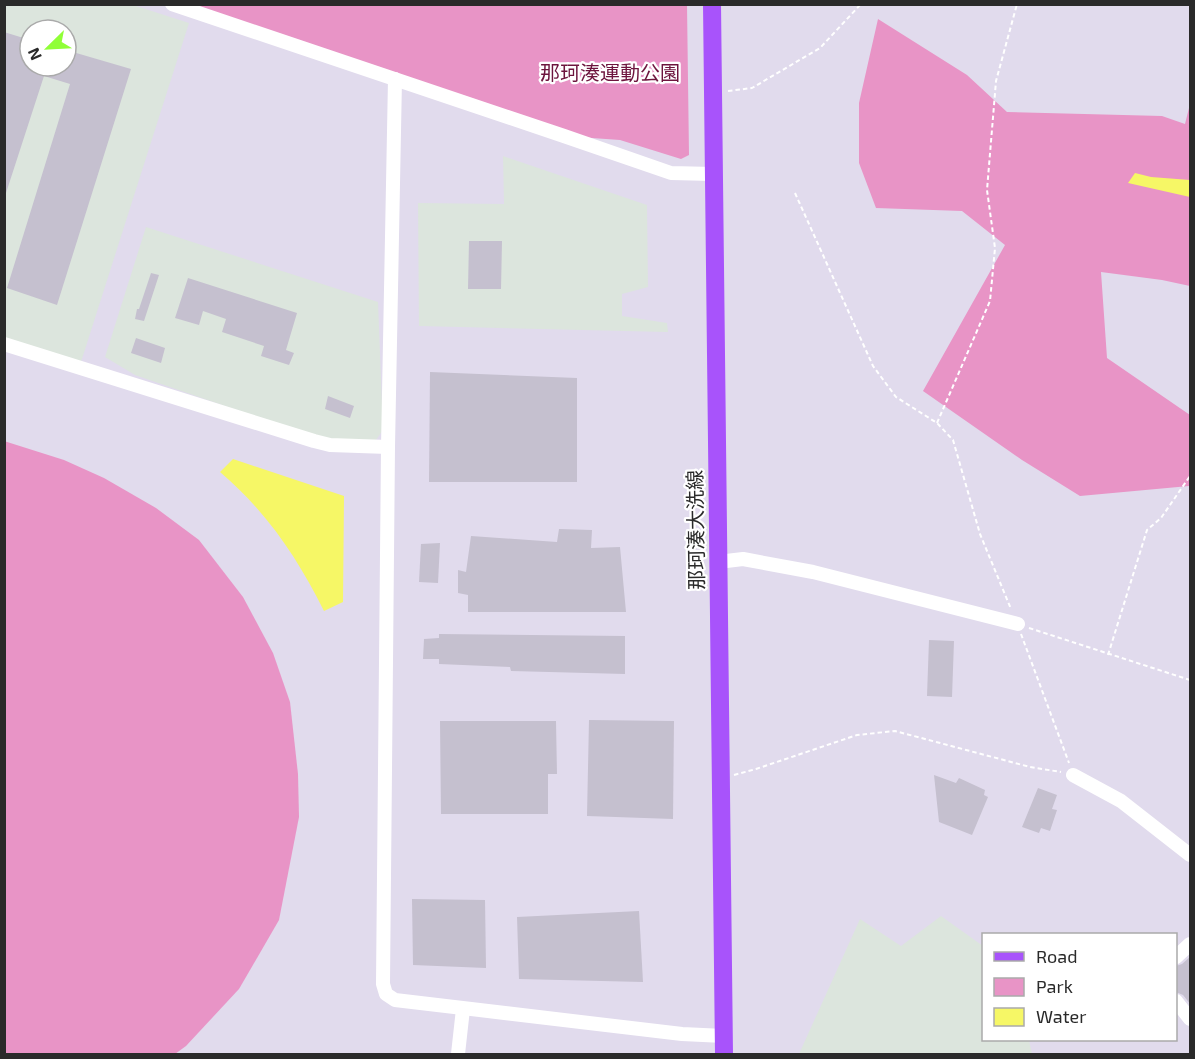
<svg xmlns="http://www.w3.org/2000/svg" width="1195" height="1059" viewBox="0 0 1195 1059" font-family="'Exo 2','Noto Sans JP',sans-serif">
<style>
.industrial{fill:#dce5dd;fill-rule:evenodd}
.green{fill:#e894c6}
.water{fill:#f6f766}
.building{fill:#c5c0cf}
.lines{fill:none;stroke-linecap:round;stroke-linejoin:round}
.path{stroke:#fff;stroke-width:2;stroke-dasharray:4.5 3;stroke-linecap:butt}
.minor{stroke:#fff;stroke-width:14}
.major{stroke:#a853fb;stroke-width:18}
.labels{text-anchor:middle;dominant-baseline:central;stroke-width:4.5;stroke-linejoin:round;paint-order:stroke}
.park-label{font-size:20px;fill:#6d153e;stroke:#fff}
.street-label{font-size:20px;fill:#2a2a2a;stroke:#fff}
</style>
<rect width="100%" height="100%" fill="#e1dbed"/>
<g class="industrial">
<path d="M5,5H133L189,23L81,362L5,338ZM30,30H66V66H30Z"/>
<path d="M503,156L647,205L648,287L622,294V316L667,323L668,332L419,326L418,203L504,204Z"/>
<path d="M146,227L378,302L383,430L371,447L312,436L135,375L105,357Z"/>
<path d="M941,916L983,946L984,1040H1029L1032,1054H799L860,919L901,946Z"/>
</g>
<g class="green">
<path d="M172,5H687L689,155L681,159L620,140L564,136Z"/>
<path d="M878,19L967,75L1007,112L1162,116L1185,124L1190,104V286L1162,280L1101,272L1107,358L1190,415L1189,486L1080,496L1022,460L923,391L1005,245L962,211L876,208L859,163V103Z"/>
<path d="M4,441L64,460L104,478L156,508L199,540L243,597L273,653L290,702L298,774L299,817L279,920L239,989L186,1046L175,1054H5Z"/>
</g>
<g class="water">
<path d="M1135,173L1151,177L1190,180V197L1128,183Z"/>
<path d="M233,459L344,496L343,602L324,611C297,557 266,511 220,472Z"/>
</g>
<g class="building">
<path d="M4,32L30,40V66H66V50L131,69L57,305L7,288L70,84L44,76L6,193H4Z"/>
<path d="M469,241H502L501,289H468Z"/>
<path d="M151,273L159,275L144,321L135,319L137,309H139Z"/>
<path d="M188,278L297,313L286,350L294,353L289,365L261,356L264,346L222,332L226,319L203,311L199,325L175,318Z"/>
<path d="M136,338L165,348L161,363L131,353Z"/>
<path d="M430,372L577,378V482H429Z"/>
<path d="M328,396L354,406L350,418L325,409Z"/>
<path d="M559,529L592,530L591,548L620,547L626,612H468V595L458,593V570L466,572L471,536L557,542Z"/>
<path d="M440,543L438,583L419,582L421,544Z"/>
<path d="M439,634L625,636V674L511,671L510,667L439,664V659H423L424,639L439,638Z"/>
<path d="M929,640L954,641L952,697L927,696Z"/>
<path d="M589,720L674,721L673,819L587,816Z"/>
<path d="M440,721H556L557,774H548V814H441Z"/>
<path d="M934,775L956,783L959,778L985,790L984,795L988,797L972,835L939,822Z"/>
<path d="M1038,788L1057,795L1052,809L1057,810L1050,831L1041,828L1039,833L1022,827Z"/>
<path d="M412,899L485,900L486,968L413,965Z"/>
<path d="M639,911L643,982L519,979L517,917Z"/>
<path d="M1191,956V1005L1183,995L1176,992V966L1182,964Z"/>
</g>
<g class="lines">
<g class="path">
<path d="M728,91L752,88L820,48L861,4"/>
<path d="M795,193L873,366L896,397L937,423L953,440L980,534L1011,609"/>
<path d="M937,423L990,301L995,248L987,190L996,81L1017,4"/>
<path d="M1029,628L1190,680"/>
<path d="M1021,634L1069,763"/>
<path d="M1108,655L1147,530L1161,518L1190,476"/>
<path d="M734,775L756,769L857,735L895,731L1030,767L1061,772"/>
</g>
<g class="minor">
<path d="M172,4L564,136L671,173L713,174"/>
<path d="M395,79L388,447L383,984L386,994L395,1000L682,1034L724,1036"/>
<path d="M4,344L314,441L330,445L388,447"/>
<path d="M718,562L743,559L813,572L1018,624"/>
<path d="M1073,775L1121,801L1190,855"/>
<path d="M1176,957L1190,944"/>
<path d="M1176,1001L1190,1019"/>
<path d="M458,1054L463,1009"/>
</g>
<path class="major" d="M712,4L724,1054"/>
</g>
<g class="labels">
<g class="park-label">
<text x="610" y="72">那珂湊運動公園</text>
</g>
<g class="street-label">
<text transform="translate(695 530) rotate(-91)">那珂湊大洗線</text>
</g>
</g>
<rect width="1195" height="1059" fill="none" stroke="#2a2a2a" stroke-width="12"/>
<rect x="982" y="933" width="195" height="108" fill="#ffffff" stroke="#aaaaaa" stroke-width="1.5"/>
<rect x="994" y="952" width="30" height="9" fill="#a853fb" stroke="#aaaaaa" stroke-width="1.5"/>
<text x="1036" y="963" font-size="18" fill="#2a2a2a">Road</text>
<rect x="994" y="978" width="30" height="18" fill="#e894c6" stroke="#aaaaaa" stroke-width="1.5"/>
<text x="1036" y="993" font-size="18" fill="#2a2a2a">Park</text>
<rect x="994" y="1008" width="30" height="18" fill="#f6f766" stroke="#aaaaaa" stroke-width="1.5"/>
<text x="1036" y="1023" font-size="18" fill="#2a2a2a">Water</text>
<g transform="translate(48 48) rotate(246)"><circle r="28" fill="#ffffff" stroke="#aaaaaa" stroke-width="1.5"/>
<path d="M0-4.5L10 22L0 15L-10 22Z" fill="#90ff37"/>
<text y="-9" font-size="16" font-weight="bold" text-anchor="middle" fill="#2a2a2a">N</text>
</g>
</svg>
